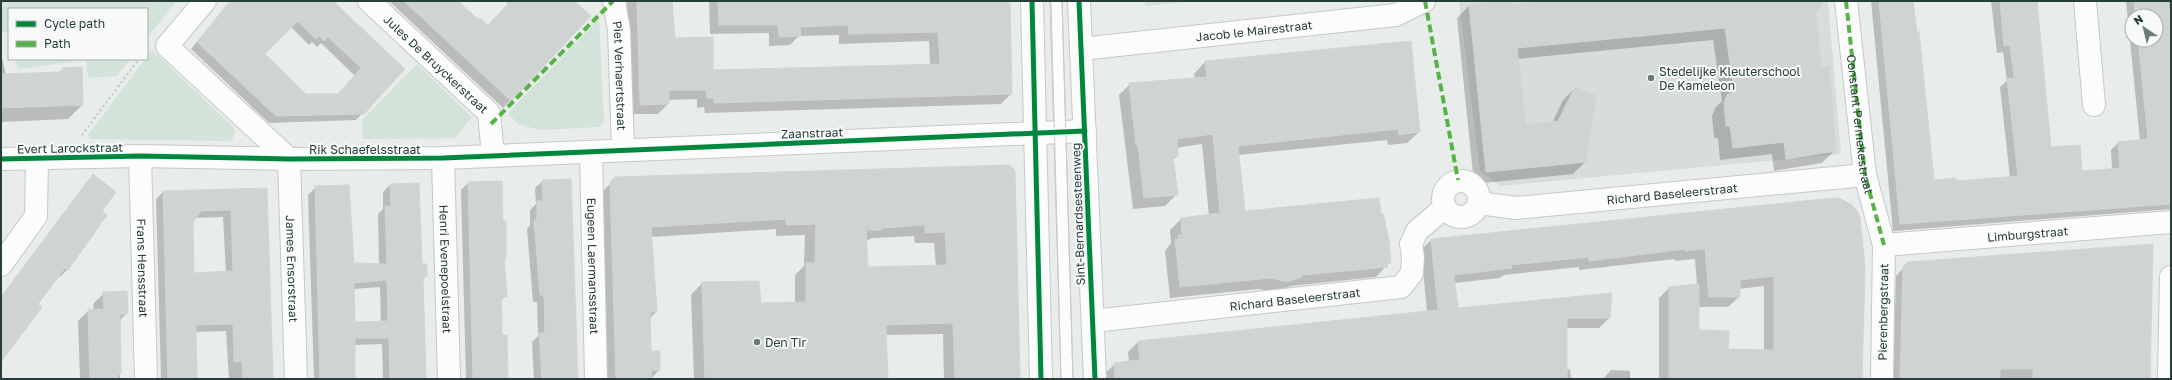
<svg xmlns="http://www.w3.org/2000/svg" width="2172" height="380" viewBox="0 0 2172 380" font-family="'Golos Text',sans-serif">
<style>
.built{fill:#d7ddda}
.green{fill:#d3e3d9}
.shadow{fill:#0003;fill-rule:evenodd}
.building{fill:#cfd3d2;stroke:#d1d5d3;fill-rule:evenodd}
.lines{fill:none;stroke-linecap:round;stroke-linejoin:round}
.lane-casing{stroke:#c5c9c7;stroke-width:13}
.street-casing{stroke:#c5c9c7;stroke-width:24}
.secondary-casing{stroke:#c5cac8;stroke-width:24}
.path{stroke:#c3cbca;stroke-width:2.5;stroke-dasharray:2 3;stroke-linecap:butt}
.lane{stroke:#fcfcfc;stroke-width:11}
.street{stroke:#fcfcfc;stroke-width:22}
.secondary{stroke:#fcfcfc;stroke-width:22}
.tram{stroke:#c9cccb;stroke-width:1}
.quiet{stroke:#56b346;stroke-width:4;stroke-dasharray:8 4;stroke-linecap:butt}
.cycleway-casing{stroke:#f7faf9;stroke-width:8}
.cycleway{stroke:#00873e;stroke-width:5}
.poi-dot{fill:#6b7b78;stroke:#f7faf9;stroke-width:1.5}
.labels{text-anchor:middle;dominant-baseline:central;stroke-width:4;stroke-linejoin:round;paint-order:stroke}
.street-label{font-size:12px;fill:#273e3a;stroke:#f7faf9}
.poi-label{font-size:12px;fill:#273e3a;stroke:#f7faf9;text-anchor:start}
</style>
<rect width="100%" height="100%" fill="#e8ecea"/>
<path class="built" d="M1459,1H1828L1841,154L1500,186L1480,171Z"/>
<g class="green">
<path d="M1,1H176L147,38V9H9V32L1,33Z"/>
<path d="M1145,1H1193L1145,6Z"/>
<path d="M599,19L604,122L599,127L540,130L518,124L508,113Z"/>
<path d="M152,50L233,127C236,133 235,136 230,141L90,139L88,135Z"/>
<path d="M16,59H130L117,76L88,78L86,60L18,69Z"/>
<path d="M417,64L472,117L455,138L363,139L362,120Z"/>
</g>
<g class="shadow">
<path d="M231,1H331L404,69L356,120L269,123L191,49ZM291,27L309,45L312,42L317,47L321,43L355,76L337,95H305L264,55Z"/>
<path d="M389,1H456L488,27L509,4L505,1H573L589,17L503,108Z"/>
<path d="M627,1H672L674,39L712,71L930,65L929,41L839,44V35L799,36L790,45L769,46V33L710,34L709,1H1009L1011,94L1001,104L705,113L704,107L697,108V99L668,100V104L658,114H631Z"/>
<path d="M1558,1H1819L1815,13L1820,68L1835,150L1822,163L1774,171L1772,154L1720,160L1718,138H1714L1712,116L1715,108L1722,101L1713,40L1517,59L1525,126L1552,123L1563,100L1575,88L1586,161L1573,174L1474,184L1457,18L1469,6H1511Z"/>
<path d="M1871,1H1912L1933,181L1955,183L2010,178L2000,87L2007,81L2003,52L1997,53L1991,1H2036L2050,148L2081,172L2112,169L2111,150L2118,143L2140,141L2126,1H2171V209L1893,231ZM2132,16H2156V40H2132Z"/>
<path d="M1,53L6,75L59,73L63,69L82,105L68,119L1,122Z"/>
<path d="M1205,62L1419,132L1407,143L1388,145L1387,140L1238,155L1244,212L1380,215L1390,262L1376,277L1291,286L1275,292L1259,289L1170,298L1165,251L1171,243L1170,230L1181,219L1209,216L1202,144L1176,148L1177,156L1172,161L1176,195L1165,206L1133,209L1119,95L1130,84L1195,79L1194,74Z"/>
<path d="M1009,166L1020,379H944L943,334L886,335L887,379H694L691,295L702,283L760,304L795,303V275L804,266L805,235L776,236V229L651,237L656,312L650,318V352L659,370L651,379H605L600,194L616,178ZM914,236L915,243H934L936,266L867,268L866,241L872,238Z"/>
<path d="M93,176L101,211L94,234L67,270L60,277L58,276L37,304L1,360V298Z"/>
<path d="M543,181L576,379H534L532,342L538,336L537,302H533L527,229L530,225V210L536,204L535,188Z"/>
<path d="M468,183L502,223L506,296L500,301L501,336L507,379H466L461,190Z"/>
<path d="M390,185L426,276L422,280L424,379H383L382,344L354,345L355,379H314L308,195L316,187L353,264H379L378,214L383,209V192ZM380,287L381,322L354,323L353,289Z"/>
<path d="M266,189L271,379H229L226,331L195,332L196,379H161L156,199L163,192ZM223,217L226,273L193,274L192,221L194,218Z"/>
<path d="M1834,199L1861,379H1659V298L1669,288L1697,285L1695,259L1675,261V259L1579,270V267L1504,275L1500,278L1454,283L1457,309L1609,318L1599,328H1566V370L1570,369L1571,378L1603,379L1611,370L1630,371V379H1104V374L1115,364L1129,362L1128,352L1138,342L1427,312L1421,250L1431,240ZM1764,286V351L1727,350L1698,331V307H1728L1739,297V289Z"/>
<path d="M1908,263L2149,379H1893L1896,276Z"/>
<path d="M104,293L127,313L119,321L120,379H80L78,321L88,311L94,310L93,304Z"/>
</g>
<g class="building">
<path d="M230,1H333L405,69L364,114L276,116L197,42ZM298,21L316,39L320,36L324,41L328,37L361,68L339,94H306L265,54Z"/>
<path d="M404,1H458L478,20L480,18L488,25L511,1H574L591,16L511,101Z"/>
<path d="M637,1H672L675,38L713,37V70L940,64L938,32L849,34L848,25L800,27L801,36L779,37L778,25H719L718,1H1010L1012,94L714,103V98H707L706,90H669V104L640,105Z"/>
<path d="M1504,1H1512V5L1549,1H1823L1816,14L1821,67L1829,66L1836,151L1786,159L1784,142L1733,148L1730,126H1726L1724,103L1727,95L1734,91L1725,28L1517,48L1526,125L1558,121L1575,87L1596,96L1586,162L1486,172L1469,5Z"/>
<path d="M1879,1H1913L1917,32H1919L1934,180L1956,178V181L2018,176L2007,79L2014,78L2010,45L2004,46L2000,1H2037L2051,147L2080,145L2082,171L2120,168L2118,142L2148,139L2138,40H2156V16H2135L2134,1H2168L2169,9H2171V204L1900,224Z"/>
<path d="M1411,41L1420,132L1399,135L1398,129L1238,146L1245,211L1379,198L1381,214H1383L1384,217L1389,241L1391,263H1387L1388,267L1302,275V277L1287,282L1271,278L1180,287L1175,239H1179L1178,235H1182L1181,218L1220,213L1213,134L1177,139L1178,156L1173,157L1178,195L1144,198L1138,145H1136L1129,83L1207,77L1205,61Z"/>
<path d="M82,67L83,105L1,108V74L62,72V68Z"/>
<path d="M1009,165L1015,170L1020,379H955L953,323L886,325L888,379H705L702,282L759,281L761,303L806,302V263H815L816,224L786,225V219L651,227L657,312H650L651,351H660V370H651L652,379H616L610,182L615,177ZM925,225V233L945,232L947,265L868,267L866,230H881V228Z"/>
<path d="M93,174L116,192L102,211L107,215L68,270L65,268L38,304L42,307L1,362V297Z"/>
<path d="M571,179L578,379H542L539,333H545L544,295H540L534,220H537V201H543L542,180Z"/>
<path d="M502,181L503,221H506V259H504L507,297H501L502,316V335H507L508,379H473L468,182Z"/>
<path d="M419,183L422,264H427V276L423,277L426,379H390L389,338H355V379H320L315,186L349,185L354,263L387,264L385,206H391L390,184ZM387,280L388,321L355,322L354,283Z"/>
<path d="M267,188L273,379H243L242,361L234,362L233,324L196,325L197,379H168L163,191ZM231,210L233,271L194,273L193,222L201,211Z"/>
<path d="M1834,198L1841,199L1852,205L1857,211L1860,218L1865,267L1862,379H1669V287L1699,284V330L1729,331L1728,349L1774,350V276L1740,280V297H1709L1705,249L1686,251L1685,249L1589,261V257L1569,259L1511,265L1512,268L1454,275L1458,308L1612,293L1610,318H1567V379H1115L1114,363L1140,360L1138,341L1438,310L1431,239Z"/>
<path d="M2153,244L2150,379H2033V369H2000V379H1900L1903,267L1908,262Z"/>
<path d="M127,291L128,314H120L121,374H118V379H90L88,310L104,309L103,292Z"/>
</g>
<g class="lines">
<defs>
<path id="lane" d="M1056,1L1067,379"/>
<g id="street">
<path id="s1" d="M205,1L167,46L289,159L296,379"/>
<path id="s2" d="M369,1L489,113L493,156"/>
<path id="s3" d="M614,1L619,30L623,150"/>
<path d="M1846,1L1865,175L1884,245L1882,379"/>
<path d="M2085,1L2094,105"/>
<path id="s4" d="M1081,49L1396,15L1424,1"/>
<path id="s5" d="M591,153L596,379"/>
<path id="s6" d="M140,156L146,379"/>
<path id="s7" d="M443,158L449,379"/>
<path d="M1,159L140,156L289,159L443,158L1085,131"/>
<circle cx="1461" cy="199" r="18"/>
<path id="s8" d="M1479,203L1516,208L1865,175"/>
<path id="s9" d="M1884,245L2171,222"/>
<path d="M1,265L36,216L37,158"/>
<path id="s10" d="M1093,321L1401,287L1412,273L1413,257L1411,244L1417,231L1444,208"/>
<path d="M2169,379L2171,277"/>
</g>
<g id="secondary">
<path d="M1032,1L1041,379"/>
<path d="M1079,1L1095,379"/>
</g>
</defs>
<use href="#lane" class="lane-casing"/>
<use href="#street" class="street-casing"/>
<use href="#secondary" class="secondary-casing"/>
<path class="path" d="M82,135L139,59"/>
<use href="#lane" class="lane"/>
<use href="#street" class="street"/>
<use href="#secondary" class="secondary"/>
<g class="tram">
<path d="M1051,1L1061,379"/>
<path d="M1062,1L1073,379"/>
</g>
<g class="quiet">
<path d="M1425,1L1458,180"/>
<path id="s11" d="M1846,1L1865,175L1884,245"/>
<path d="M491,124L613,1"/>
</g>
<defs>
<g id="cycleway">
<path d="M1032,1L1041,379"/>
<path d="M1079,1L1095,379"/>
<path d="M1,159L140,156L289,159L443,158L1085,131"/>
</g>
</defs>
<use href="#cycleway" class="cycleway-casing"/>
<use href="#cycleway" class="cycleway"/>
</g>
<g class="poi-dot">
<circle cx="1651" cy="78" r="4"/>
<circle cx="757" cy="342" r="4"/>
</g>
<g class="labels">
<g class="street-label">
<text stroke="none"><textPath href="#s4" startOffset="174">Jacob le Mairestraat</textPath></text>
<text stroke="none"><textPath href="#s2" startOffset="92">Jules De Bruyckerstraat</textPath></text>
<text stroke="none"><textPath href="#s3" startOffset="75">Piet Verhaertstraat</textPath></text>
<text stroke="none"><textPath href="#s11" startOffset="124">Constant Permekestraat</textPath></text>
<text transform="translate(812 133) rotate(-2)">Zaanstraat</text>
<text transform="translate(70 148) rotate(-1)">Evert Larockstraat</text>
<text x="365" y="149">Rik Schaefelsstraat</text>
<text stroke="none"><textPath href="#s8" startOffset="194">Richard Baseleerstraat</textPath></text>
<text transform="translate(1078 214) rotate(-92)">Sint-Bernardsesteenweg</text>
<text stroke="none"><textPath href="#s9" startOffset="144">Limburgstraat</textPath></text>
<text stroke="none"><textPath href="#s5" startOffset="113">Eugeen Laermansstraat</textPath></text>
<text stroke="none"><textPath href="#s6" startOffset="112">Frans Hensstraat</textPath></text>
<text stroke="none"><textPath href="#s1" startOffset="335">James Ensorstraat</textPath></text>
<text stroke="none"><textPath href="#s7" startOffset="111">Henri Evenepoelstraat</textPath></text>
<text stroke="none"><textPath href="#s10" startOffset="203">Richard Baseleerstraat</textPath></text>
<text transform="translate(1883 312) rotate(-89)">Pierenbergstraat</text>
</g>
<g class="poi-label">
<text x="1659" y="71">Stedelijke Kleuterschool<tspan x="1659" dy="14">De Kameleon</tspan></text>
<text x="765" y="342">Den Tir</text>
</g>
</g>
<rect width="2172" height="380" fill="none" stroke="#273e3a" stroke-width="4"/>
<rect x="8" y="8" width="140" height="52" fill="#f7faf9" stroke="#a4afad"/>
<rect x="16" y="21" width="20" height="6" fill="#00873e" stroke="#a4afad"/>
<text x="44" y="28" font-size="12" fill="#273e3a">Cycle path</text>
<rect x="16" y="41" width="20" height="6" fill="#56b346" stroke="#a4afad"/>
<text x="44" y="48" font-size="12" fill="#273e3a">Path</text>
<g transform="translate(2144 28) rotate(325)"><circle r="19" fill="#f7faf9" stroke="#a4afad"/>
<path d="M0-3L7 15L0 10L-7 15Z" fill="#6b7b78"/>
<text y="-6" font-size="11" font-weight="bold" text-anchor="middle" fill="#273e3a">N</text>
</g>
</svg>
